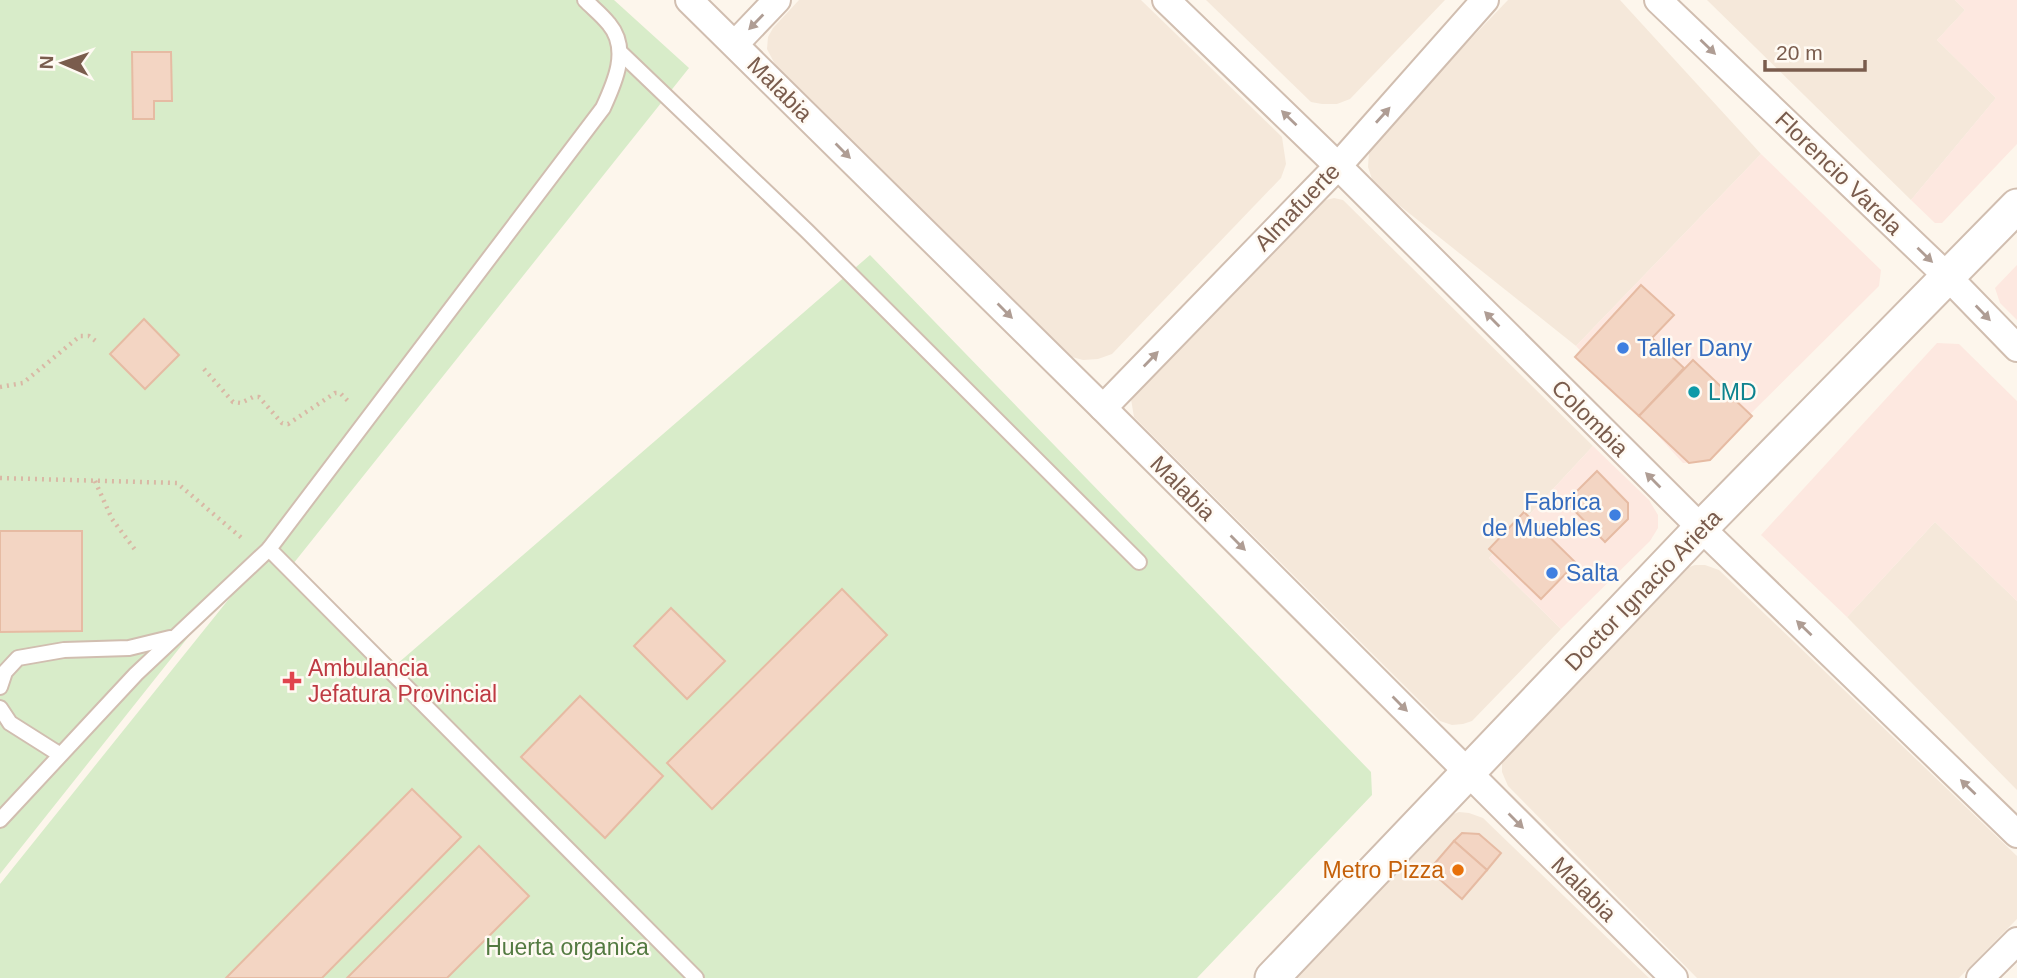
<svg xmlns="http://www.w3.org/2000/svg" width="2017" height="978" viewBox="0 0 2017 978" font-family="Arial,sans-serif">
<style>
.residential{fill:#f5e8da}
.commercial{fill:#fde8e0}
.green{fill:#d8ecc9}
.building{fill:#f3d5c3;stroke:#e6bba3;stroke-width:2}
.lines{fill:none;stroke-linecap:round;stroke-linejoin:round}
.service-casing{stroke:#d1beb0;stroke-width:18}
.minor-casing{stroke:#d1beb0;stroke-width:30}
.tertiary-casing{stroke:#d1beb0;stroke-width:37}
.path{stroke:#d9b8a5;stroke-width:4.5;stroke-dasharray:2 5;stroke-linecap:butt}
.service{stroke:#fff;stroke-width:14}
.minor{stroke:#fff;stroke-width:26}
.tertiary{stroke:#fff;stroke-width:33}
.oneway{fill:#af9d94}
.shop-dot{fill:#3f7fe0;stroke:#fffaf3;stroke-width:2.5}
.culture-dot{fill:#0f9aa8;stroke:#fffaf3;stroke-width:2.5}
.health-dot{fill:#e0444e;stroke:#fffaf3;stroke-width:2.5}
.food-dot{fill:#e8710a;stroke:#fffaf3;stroke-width:2.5}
.labels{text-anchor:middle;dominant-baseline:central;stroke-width:5;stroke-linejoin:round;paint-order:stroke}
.street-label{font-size:23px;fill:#7a5c4d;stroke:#fffaf3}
.shop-label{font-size:23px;fill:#366cbe;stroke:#fffaf3;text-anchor:start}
.culture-label{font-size:23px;fill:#0d838f;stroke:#fffaf3;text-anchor:start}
.health-label{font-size:23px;fill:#be3a42;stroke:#fffaf3;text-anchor:start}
.food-label{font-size:23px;fill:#c56008;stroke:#fffaf3;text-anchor:end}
.park-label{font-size:23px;fill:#537a41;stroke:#fffaf3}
</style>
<rect width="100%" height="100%" fill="#fdf6ec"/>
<g class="residential">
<path d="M799,0H1141L1282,137L1286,164L1281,178L1112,354L1098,359L1083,360L1072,357L779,72L767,49L768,37L773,28Z"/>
<path d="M1206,0H1445L1350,99L1337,104H1322L1311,102Z"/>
<path d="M1508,0H1620L1761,154L1576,346L1380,190L1372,179L1368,167L1369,152L1372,142Z"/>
<path d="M1707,0H1955L1965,10L1937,40L1996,98L1911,200Z"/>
<path d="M1334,198L1343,200L1593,446L1489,558L1561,629L1472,721L1463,724L1452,725L1440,721L1134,417L1130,393L1311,204Z"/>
<path d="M1935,522L2017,601V790L1847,617Z"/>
<path d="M1695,565H1705L1719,570L2017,856V919L1959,978H1697L1508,786L1502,772V758L1681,570Z"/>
<path d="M1459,812L1469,813L1483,818L1649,978H1289L1444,818Z"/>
</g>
<g class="commercial">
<path d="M1955,0H2017V144L1942,223H1935L1911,200L1996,98L1937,40L1965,10Z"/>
<path d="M1761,154L1881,270L1879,286L1702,462L1683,463L1576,346Z"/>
<path d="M2017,265V320L2000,303L1995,288Z"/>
<path d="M1937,343L1959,344L2017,401V601L1935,522L1847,617L1761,535Z"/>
<path d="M1593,446L1649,500L1658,515V528L1650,541L1561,629L1489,558Z"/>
</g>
<path class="green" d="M0,0H614L689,68L289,569L397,664L870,255L1371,772L1372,795L1197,978H0V884L269,549L615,100L0,874Z"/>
<g class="building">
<path d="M132,52H171L172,101H154V119H133Z"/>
<path d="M1641,285L1674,315L1652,338L1684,368L1639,416L1575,357Z"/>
<path d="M144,319L179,355L145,389L110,354Z"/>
<path d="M1693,360L1752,416L1710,460L1689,463L1639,416Z"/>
<path d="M1597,471L1628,503V519L1605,542L1566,502Z"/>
<path d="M1524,512L1576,563L1541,599L1489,549Z"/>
<path d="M0,531H82V631L0,632Z"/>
<path d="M842,589L887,635L712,809L667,763Z"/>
<path d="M671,608L725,661L687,699L634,646Z"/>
<path d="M580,696L663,776L605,838L521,757Z"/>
<path d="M412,789L461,837L322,978H226Z"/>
<path d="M1462,833L1479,834L1501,853L1487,870L1454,841Z"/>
<path d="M1454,841L1487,870L1462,899L1429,870Z"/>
<path d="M479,846L529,896L447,978H347Z"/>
</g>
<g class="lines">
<defs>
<g id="service">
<path d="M621,53L807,231L1139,562"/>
<path d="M269,549L696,978"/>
<path d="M0,687L5,672L18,658L64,650L129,648L170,638"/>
<path d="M0,708L10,723L59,754"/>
<path d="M0,820L136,674L269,549L603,108C615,82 630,49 609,24C602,15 593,8 585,0"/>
</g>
<g id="minor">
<path d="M689,0L1103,408L1674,978"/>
<path d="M1166,0L1338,166L1701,528L2017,834"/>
<path d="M1658,0L1949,278L2017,348"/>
<path d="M735,44L777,0"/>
<path d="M1103,408L1338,166L1485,0"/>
<path d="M1980,978L2017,941"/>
</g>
<path id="tertiary" d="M1272,978L1701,528L2017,206"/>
</defs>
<use href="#service" class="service-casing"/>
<use href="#minor" class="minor-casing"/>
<use href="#tertiary" class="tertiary-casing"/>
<g class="path">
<path d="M204,369L233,402L241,403L253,397H259L282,423L288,424L335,393H340L350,403"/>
<path d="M0,387L23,383L80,336H89L97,342"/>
<path d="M0,478L177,483L244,540"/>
<path d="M95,481L112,519L136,551"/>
</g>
<use href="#service" class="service"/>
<use href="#minor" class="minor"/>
<use href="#tertiary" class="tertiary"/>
</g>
<defs><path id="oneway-solid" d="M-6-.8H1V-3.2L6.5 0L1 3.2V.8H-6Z" transform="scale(1.75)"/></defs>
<g class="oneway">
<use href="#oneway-solid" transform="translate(756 22) rotate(134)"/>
<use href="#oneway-solid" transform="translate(1708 47) rotate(44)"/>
<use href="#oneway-solid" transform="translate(1383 115) rotate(-48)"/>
<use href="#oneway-solid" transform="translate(1289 118) rotate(-136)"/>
<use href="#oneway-solid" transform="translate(843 151) rotate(45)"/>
<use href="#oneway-solid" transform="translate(1925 255) rotate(44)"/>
<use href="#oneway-solid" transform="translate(1005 311) rotate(45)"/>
<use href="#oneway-solid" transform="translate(1983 313) rotate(46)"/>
<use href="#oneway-solid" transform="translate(1492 319) rotate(-135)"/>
<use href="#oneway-solid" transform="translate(1151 359) rotate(-46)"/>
<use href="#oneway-solid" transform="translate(1653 480) rotate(-135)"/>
<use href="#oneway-solid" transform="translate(1238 543) rotate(45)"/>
<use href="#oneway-solid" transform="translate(1804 628) rotate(-136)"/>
<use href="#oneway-solid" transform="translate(1400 704) rotate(45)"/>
<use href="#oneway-solid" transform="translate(1968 787) rotate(-136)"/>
<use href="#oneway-solid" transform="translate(1516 821) rotate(45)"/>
</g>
<g class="shop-dot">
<circle cx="1623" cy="348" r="7"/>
<circle cx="1615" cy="515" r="7"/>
<circle cx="1552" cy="573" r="7"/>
</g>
<circle class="culture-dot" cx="1694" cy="392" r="7"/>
<path class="health-dot" d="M288.5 670.5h7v7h7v7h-7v7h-7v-7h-7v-7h7z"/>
<circle class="food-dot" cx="1458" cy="870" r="7"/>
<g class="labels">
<g class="street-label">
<text transform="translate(780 89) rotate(45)">Malabia</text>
<text transform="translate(1839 173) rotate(44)">Florencio Varela</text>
<text transform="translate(1297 207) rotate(-46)">Almafuerte</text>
<text transform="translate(1590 418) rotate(45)">Colombia</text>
<text transform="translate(1183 488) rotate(45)">Malabia</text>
<text transform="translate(1643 590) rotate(-46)">Doctor Ignacio Arieta</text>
<text transform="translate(1584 889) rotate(45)">Malabia</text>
</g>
<g class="shop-label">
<text x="1637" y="348">Taller Dany</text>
<text x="1601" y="502" text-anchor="end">Fabrica<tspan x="1601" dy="26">de Muebles</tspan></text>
<text x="1566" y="573">Salta</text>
</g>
<g class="culture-label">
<text x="1708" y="392">LMD</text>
</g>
<g class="health-label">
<text x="308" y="668">Ambulancia<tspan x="308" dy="26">Jefatura Provincial</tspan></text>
</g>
<g class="food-label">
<text x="1444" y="870">Metro Pizza</text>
</g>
<g class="park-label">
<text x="567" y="947">Huerta organica</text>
</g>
</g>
<g transform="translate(63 63) rotate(272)" stroke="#fffaf3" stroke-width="5" paint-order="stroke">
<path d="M0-5L12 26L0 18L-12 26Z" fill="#7a5c4d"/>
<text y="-10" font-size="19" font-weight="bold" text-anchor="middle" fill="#7a5c4d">N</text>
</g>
<path d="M1765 60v10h100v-10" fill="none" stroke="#7a5c4d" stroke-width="3.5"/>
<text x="1776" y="60" font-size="21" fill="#7a5c4d" stroke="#fffaf3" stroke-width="5" paint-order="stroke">20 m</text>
</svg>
